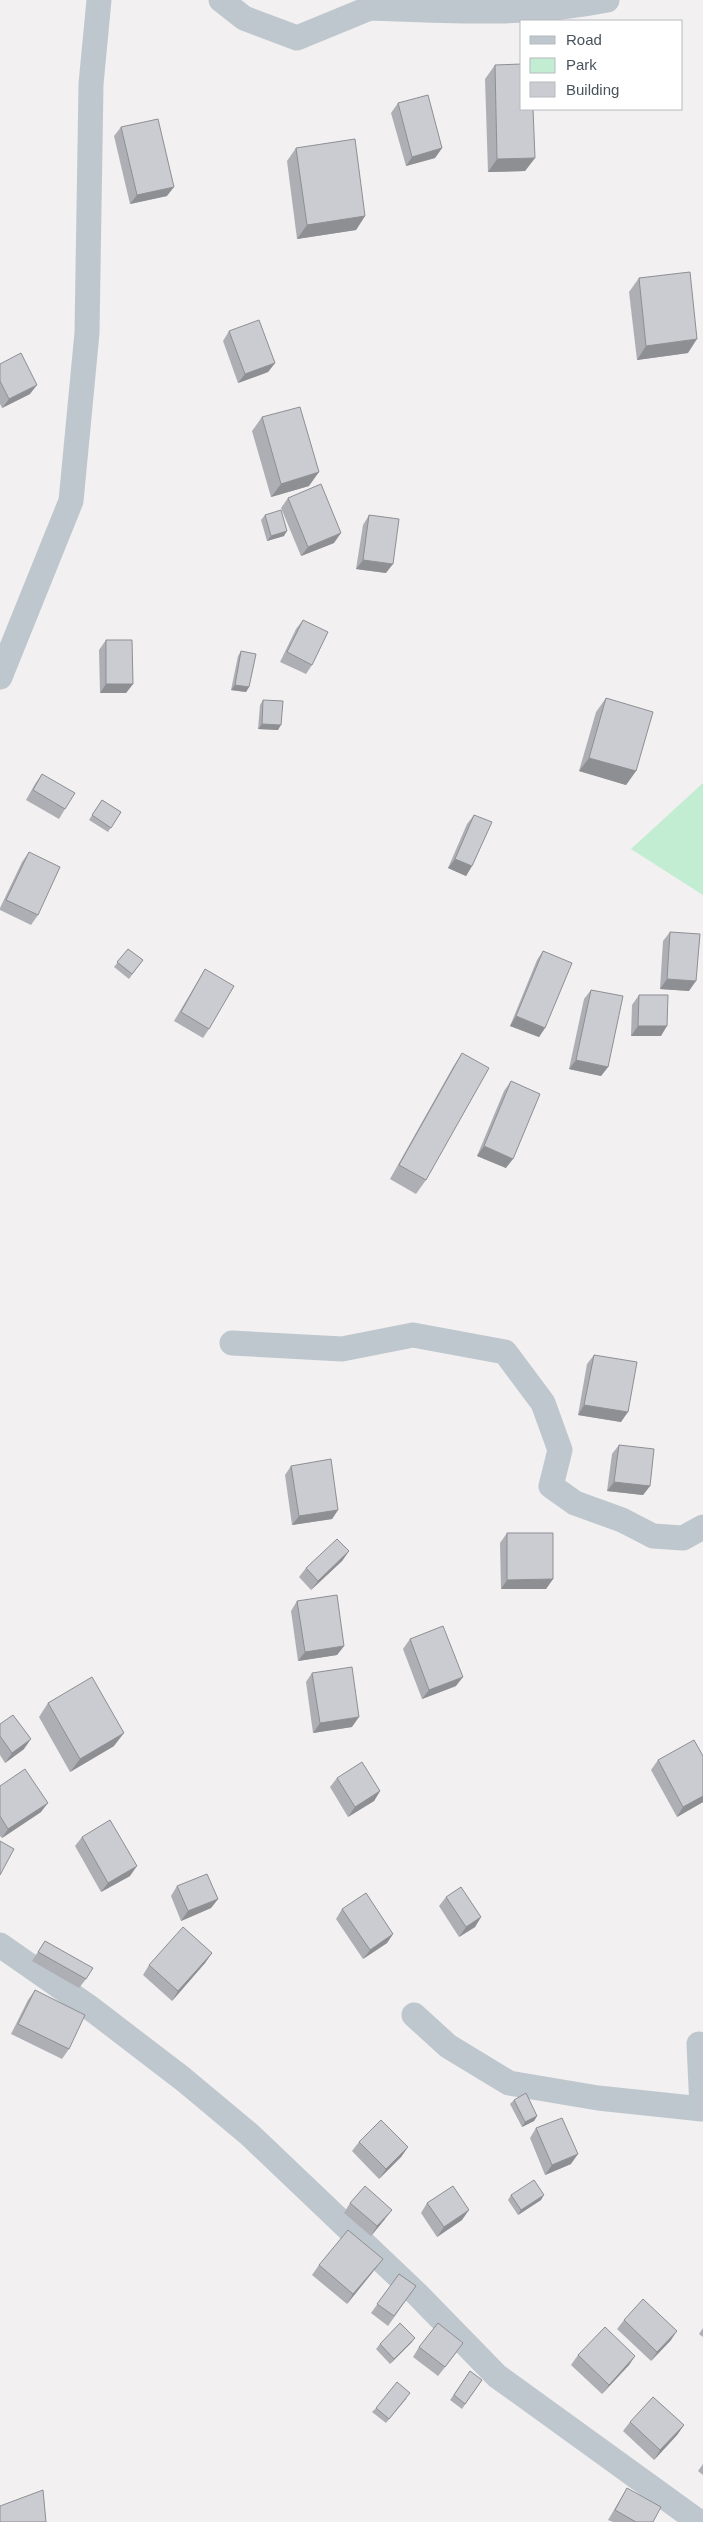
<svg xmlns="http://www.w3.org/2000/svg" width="703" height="2522" viewBox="0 0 703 2522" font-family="Helvetica,sans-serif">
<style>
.green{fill:#c2edd3}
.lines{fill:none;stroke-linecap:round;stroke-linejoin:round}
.minor{stroke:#bfc7ce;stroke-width:25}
.wall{fill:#aeafb5}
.shaded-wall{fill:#8d8f93}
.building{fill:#caccd2;stroke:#8d8f93}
</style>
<rect width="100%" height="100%" fill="#f2f0f0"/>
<path class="green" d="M703,783V895L631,849Z"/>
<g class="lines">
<g class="minor">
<path d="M221,0L244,18L297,38L370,8L371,0"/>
<path d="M370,8C449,11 529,16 607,0"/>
<path d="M0,677L71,501L87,333L91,84L99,0"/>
<path d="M232,1343L342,1349L413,1335L505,1352L543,1403L560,1450L551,1486L575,1503L622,1520L653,1536L683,1538L703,1527"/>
<path d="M0,1945L89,2007L183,2079L250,2135L417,2294L497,2376L699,2522"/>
<path d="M414,2015L448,2046L509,2083L598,2098L702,2109L699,2044L703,2047"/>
</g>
</g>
<g class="wall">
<path d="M495,65L535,158L525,171L488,172L485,79Z"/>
<path d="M398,103L442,148L435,158L406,166L391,113Z"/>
<path d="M121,127L167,196L130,204L114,136Z"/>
<path d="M296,148L365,216L356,230L297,239L287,161Z"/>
<path d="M639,278L688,353L637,360L629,292Z"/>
<path d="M229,331L275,363L268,372L238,383L223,341Z"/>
<path d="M0,364L30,394L2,408L0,404Z"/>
<path d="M262,417L309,486L271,497L252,431Z"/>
<path d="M288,498L334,543L301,556L281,508Z"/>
<path d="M265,515L284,536L267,541L261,520Z"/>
<path d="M369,515L386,573L356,569L363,525Z"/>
<path d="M303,620L312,665L306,674L280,662L296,629Z"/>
<path d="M106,640L133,684L126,693H100L99,650Z"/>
<path d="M241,651L249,687L246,692L231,690L238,656Z"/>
<path d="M606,698L636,771L626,785L579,771L596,712Z"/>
<path d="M263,700L278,730L258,729L260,705Z"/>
<path d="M42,774L65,809L59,819L26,800L35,784Z"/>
<path d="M102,800L121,812L108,832L89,820Z"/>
<path d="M474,815L472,866L466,876L448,868L467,824Z"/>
<path d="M29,852L38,915L31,925L0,910V908L22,862Z"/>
<path d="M670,932L689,991L660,989L663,941Z"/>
<path d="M128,949L143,960L129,979L114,967Z"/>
<path d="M543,951L545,1028L539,1037L510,1026L537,960Z"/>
<path d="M205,969L209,1029L203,1038L174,1021L199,979Z"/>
<path d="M591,990L608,1067L601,1076L569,1069L584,999Z"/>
<path d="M639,995L661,1036H631L632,1005Z"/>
<path d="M462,1053L426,1180L416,1194L390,1179L453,1067Z"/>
<path d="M511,1081L506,1168L477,1156L504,1091Z"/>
<path d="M594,1355L621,1422L578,1415L587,1364Z"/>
<path d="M619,1445L650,1486L643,1495L607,1491L612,1454Z"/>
<path d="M291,1466L338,1510L332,1519L292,1525L285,1475Z"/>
<path d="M507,1533L553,1579L546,1589H501L500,1543Z"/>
<path d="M349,1551L342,1561L311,1590L299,1577L306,1568Z"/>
<path d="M297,1601L344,1646L337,1655L298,1661L291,1611Z"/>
<path d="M410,1639L456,1686L422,1699L403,1649Z"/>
<path d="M312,1673L352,1727L313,1733L306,1682Z"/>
<path d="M48,1703L114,1746L70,1772L39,1717Z"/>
<path d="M0,1724L24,1749L5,1763L0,1755Z"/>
<path d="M658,1760L703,1802L677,1817L651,1770Z"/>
<path d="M337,1778L380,1791L374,1801L348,1817L330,1787Z"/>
<path d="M0,1786L41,1812L2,1838L0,1836Z"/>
<path d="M82,1837L130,1876L101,1892L75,1846Z"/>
<path d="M177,1886L218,1899L211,1908L181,1921L171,1896Z"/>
<path d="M446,1897L481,1917L475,1927L459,1937L439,1906Z"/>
<path d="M342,1909L393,1934L387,1943L363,1959L336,1919Z"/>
<path d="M45,1941L86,1979L79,1988L32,1961Z"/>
<path d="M212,1953L205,1963L172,2001L143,1975L149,1965Z"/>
<path d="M35,1990L69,2049L62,2059L11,2034L28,2000Z"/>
<path d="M514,2100L537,2116L534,2121L522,2127L510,2104Z"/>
<path d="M536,2128L571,2164L545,2175L530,2138Z"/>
<path d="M359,2142L408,2147L401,2157L379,2179L352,2151Z"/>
<path d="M511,2195L541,2200L518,2215L508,2200Z"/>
<path d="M350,2203L385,2219L371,2236L344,2213Z"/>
<path d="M427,2203L462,2220L437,2237L421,2213Z"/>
<path d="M319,2265L376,2268L347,2304L312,2275Z"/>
<path d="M399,2274L416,2286L388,2326L371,2313Z"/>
<path d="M624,2320L671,2340L651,2361L617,2329Z"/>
<path d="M703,2328V2337L699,2334Z"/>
<path d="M415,2338L411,2343L390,2364L376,2349L380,2344Z"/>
<path d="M419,2347L457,2352L438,2376L413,2357Z"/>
<path d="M578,2355L635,2356L629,2365L602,2394L571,2365Z"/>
<path d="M470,2371L482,2380L462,2409L450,2400Z"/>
<path d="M407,2398L386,2423L372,2412L376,2408Z"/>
<path d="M630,2422L684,2425L677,2435L654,2460L623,2431Z"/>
<path d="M703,2464V2475L698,2471Z"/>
<path d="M627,2488L653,2522H613L608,2520L621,2498Z"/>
</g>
<g class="shaded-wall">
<path d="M442,148L435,158L406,166L412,157Z"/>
<path d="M535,158L525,171L488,172L497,159Z"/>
<path d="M174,187L167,196L130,204L137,195Z"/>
<path d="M365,216L356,230L297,239L307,225Z"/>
<path d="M697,339L688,353L637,360L646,346Z"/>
<path d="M275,363L268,372L238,383L245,374Z"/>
<path d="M37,385L30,394L2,408L9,399Z"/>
<path d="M319,472L309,486L271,497L281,484Z"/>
<path d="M287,531L284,536L267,541L271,536Z"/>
<path d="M341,533L334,543L301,556L308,547Z"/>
<path d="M363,560L393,564L386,573L356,569Z"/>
<path d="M106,684H133L126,693H100Z"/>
<path d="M235,685L249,687L246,692L231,690Z"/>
<path d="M262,724L281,725L278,730L258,729Z"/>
<path d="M589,758L636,771L626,785L579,771Z"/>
<path d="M455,859L472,866L466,876L448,868Z"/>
<path d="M667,979L696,981L689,991L660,989Z"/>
<path d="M516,1016L545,1028L539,1037L510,1026Z"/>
<path d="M638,1026H667L661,1036H631Z"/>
<path d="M576,1060L608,1067L601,1076L569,1069Z"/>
<path d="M484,1146L513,1159L506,1168L477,1156Z"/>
<path d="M584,1405L628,1412L621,1422L578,1415Z"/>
<path d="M614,1482L650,1486L643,1495L607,1491Z"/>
<path d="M338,1510L332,1519L292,1525L299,1516Z"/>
<path d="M349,1551L342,1561L311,1590L318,1581Z"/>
<path d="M553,1579L546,1589H501L507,1580Z"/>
<path d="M344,1646L337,1655L298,1661L305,1652Z"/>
<path d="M463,1677L456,1686L422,1699L429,1690Z"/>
<path d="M359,1717L352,1727L313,1733L320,1723Z"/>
<path d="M124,1733L114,1746L70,1772L80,1759Z"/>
<path d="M31,1739L24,1749L5,1763L12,1753Z"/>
<path d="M380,1791L374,1801L348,1817L355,1807Z"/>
<path d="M703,1796V1802L677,1817L683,1807Z"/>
<path d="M48,1803L41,1812L2,1838L8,1829Z"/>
<path d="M137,1866L130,1876L101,1892L108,1883Z"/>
<path d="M218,1899L211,1908L181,1921L188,1911Z"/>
<path d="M481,1917L475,1927L459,1937L466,1927Z"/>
<path d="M393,1934L387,1943L363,1959L370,1950Z"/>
<path d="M212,1953L205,1963L172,2001L178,1991Z"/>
<path d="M537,2116L534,2121L522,2127L525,2122Z"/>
<path d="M408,2147L401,2157L379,2179L386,2169Z"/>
<path d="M578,2154L571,2164L545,2175L552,2165Z"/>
<path d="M544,2195L541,2200L518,2215L521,2210Z"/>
<path d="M392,2210L385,2219L371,2236L377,2226Z"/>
<path d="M469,2210L462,2220L437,2237L444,2227Z"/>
<path d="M383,2259L376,2268L347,2304L353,2294Z"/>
<path d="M677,2331L671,2340L651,2361L657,2352Z"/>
<path d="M415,2338L411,2343L390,2364L394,2359Z"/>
<path d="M635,2356L629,2365L602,2394L609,2385Z"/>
<path d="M684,2425L677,2435L654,2460L660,2450Z"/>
</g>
<g class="building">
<path d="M522,64V109H533L535,158L497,159L495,65Z"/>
<path d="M428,95L442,148L412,157L398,103Z"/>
<path d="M158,119L174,187L137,195L121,127Z"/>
<path d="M355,139L365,216L307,225L296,148Z"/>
<path d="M690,272L697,339L646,346L639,278Z"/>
<path d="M259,320L275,363L245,374L229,331Z"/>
<path d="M21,353L37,385L9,399L0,381V364Z"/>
<path d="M300,407L319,472L281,484L262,417Z"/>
<path d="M321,484L341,533L308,547L288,498Z"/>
<path d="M281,510L287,531L271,536L265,515Z"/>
<path d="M369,515L399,519L393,564L363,560Z"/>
<path d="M303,620L328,632L312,665L287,652Z"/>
<path d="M106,640H132L133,684H106Z"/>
<path d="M241,651L256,654L249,687L235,685Z"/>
<path d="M606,698L653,712L636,771L589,758Z"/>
<path d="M263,700L283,701L281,725L262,724Z"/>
<path d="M42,774L75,793L65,809L33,790Z"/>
<path d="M102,800L121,812L111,828L92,815Z"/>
<path d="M474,815L492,822L472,866L455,859Z"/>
<path d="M29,852L60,867L38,915L6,900Z"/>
<path d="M670,932L700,934L696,981L667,979Z"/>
<path d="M128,949L143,960L132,974L117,962Z"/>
<path d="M543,951L572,963L545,1028L516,1016Z"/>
<path d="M205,969L234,986L209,1029L181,1012Z"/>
<path d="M591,990L623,996L608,1067L576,1060Z"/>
<path d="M639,995H668L667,1026H638Z"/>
<path d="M462,1053L489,1068L426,1180L399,1165Z"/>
<path d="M511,1081L540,1094L513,1159L484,1146Z"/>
<path d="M594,1355L637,1362L628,1412L584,1405Z"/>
<path d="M619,1445L654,1449L650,1486L614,1482Z"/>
<path d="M331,1459L338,1510L299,1516L291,1466Z"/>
<path d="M507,1533H553V1579L507,1580Z"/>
<path d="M337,1539L349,1551L318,1581L306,1568Z"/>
<path d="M337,1595L344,1646L305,1652L297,1601Z"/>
<path d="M443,1626L463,1677L429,1690L410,1639Z"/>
<path d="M352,1667L359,1717L320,1723L312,1673Z"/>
<path d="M92,1677L124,1733L80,1759L48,1703Z"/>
<path d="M13,1715L31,1739L12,1753L0,1736V1724Z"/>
<path d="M694,1740L703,1756V1796L683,1807L658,1760Z"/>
<path d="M362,1762L380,1791L355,1807L337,1778Z"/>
<path d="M25,1769L48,1803L8,1829L0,1816V1786Z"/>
<path d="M110,1820L137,1866L108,1883L82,1837Z"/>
<path d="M0,1841L14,1849L0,1875Z"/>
<path d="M207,1874L218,1899L188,1911L177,1886Z"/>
<path d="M461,1887L481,1917L466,1927L446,1897Z"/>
<path d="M366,1893L393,1934L370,1950L342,1909Z"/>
<path d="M183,1927L212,1953L178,1991L149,1965Z"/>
<path d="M45,1941L93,1968L86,1979L38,1952Z"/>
<path d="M35,1990L85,2015L69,2049L18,2024Z"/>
<path d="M526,2093L537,2116L525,2122L514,2100Z"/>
<path d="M562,2118L578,2154L552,2165L536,2128Z"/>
<path d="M381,2120L408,2147L386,2169L359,2142Z"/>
<path d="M534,2180L544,2195L521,2210L511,2195Z"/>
<path d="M365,2186L392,2210L377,2226L350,2203Z"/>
<path d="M453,2186L469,2210L444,2227L427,2203Z"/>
<path d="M348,2230L383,2259L353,2294L319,2265Z"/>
<path d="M399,2274L416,2286L394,2316L377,2304Z"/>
<path d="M643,2299L677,2331L657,2352L624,2320Z"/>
<path d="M400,2323L415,2338L394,2359L380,2344Z"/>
<path d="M438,2323L463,2343L445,2367L419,2347Z"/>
<path d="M605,2327L635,2356L609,2385L578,2355Z"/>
<path d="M470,2371L482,2380L465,2404L454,2395Z"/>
<path d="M397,2382L410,2393L389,2419L376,2408Z"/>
<path d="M653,2397L684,2425L660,2450L630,2422Z"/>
<path d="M627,2488L661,2507L653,2522H636L615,2510Z"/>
<path d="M43,2490L46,2522H0V2506Z"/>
</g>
<rect x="520" y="20" width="162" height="90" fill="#ffffff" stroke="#b6babe"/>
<rect x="530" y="36" width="25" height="8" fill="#bfc7ce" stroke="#b6babe"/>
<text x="566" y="45" font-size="15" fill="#49535c">Road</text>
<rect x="530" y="58" width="25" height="15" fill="#c2edd3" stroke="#b6babe"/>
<text x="566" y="70" font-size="15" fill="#49535c">Park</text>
<rect x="530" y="82" width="25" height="15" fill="#caccd2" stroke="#b6babe"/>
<text x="566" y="95" font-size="15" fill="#49535c">Building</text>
</svg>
